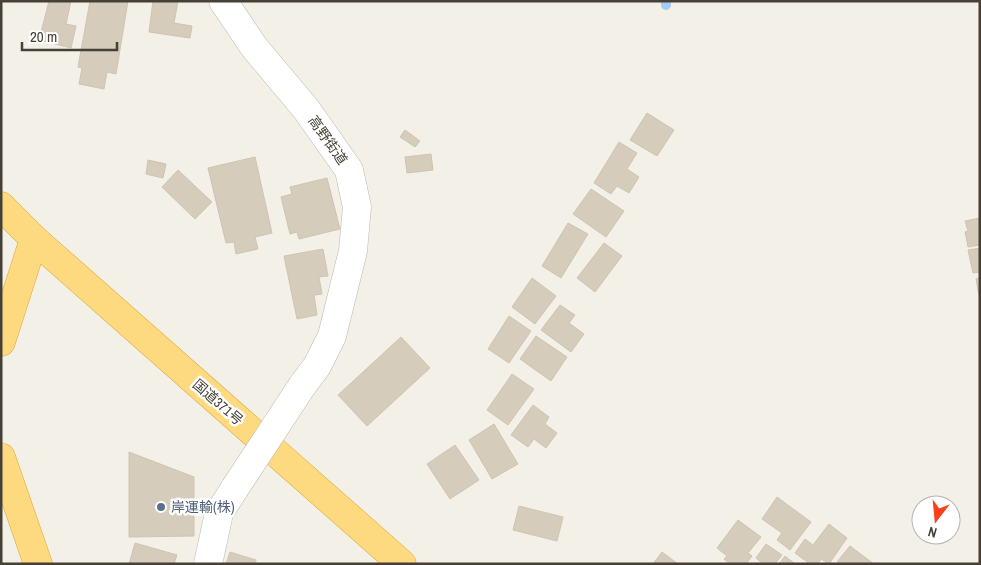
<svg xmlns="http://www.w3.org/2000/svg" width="981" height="565" viewBox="0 0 981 565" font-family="'Archivo Narrow','Noto Sans JP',sans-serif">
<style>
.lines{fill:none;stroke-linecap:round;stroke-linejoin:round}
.stream{stroke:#a3cef0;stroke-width:10}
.building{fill:#d5ccbc;stroke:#d0c4b0}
.minor-casing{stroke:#bfb8a9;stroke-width:29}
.trunk-casing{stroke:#dda638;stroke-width:29}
.minor{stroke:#fff;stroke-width:28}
.trunk{stroke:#fdda7f;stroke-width:28}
.minor-bridge-casing{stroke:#bfb8a9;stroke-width:29;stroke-linecap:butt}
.minor-bridge{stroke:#fff;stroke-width:28}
.service-dot{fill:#5c6f8a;stroke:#fff;stroke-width:2}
.labels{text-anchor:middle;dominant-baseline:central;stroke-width:5;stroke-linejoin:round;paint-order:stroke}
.street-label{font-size:14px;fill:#464036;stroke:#fff}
.service-label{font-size:14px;fill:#4e5e75;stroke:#fff;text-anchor:start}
</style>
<rect width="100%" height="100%" fill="#f3f0e7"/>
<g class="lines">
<path class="stream" d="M666,5V1"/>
</g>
<g class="building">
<path d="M49,1H71L66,24L76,26L71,48L39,40Z"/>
<path d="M90,1H128L116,74L107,72L104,89L79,84L82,68L78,67Z"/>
<path d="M153,1H178L174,23L192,26L190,38L149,32Z"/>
<path d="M647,113L674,130L657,156L630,140Z"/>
<path d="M405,130L420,141L415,147L400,137Z"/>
<path d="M619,142L637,153L627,169L639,177L629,193L617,186L611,194L594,183Z"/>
<path d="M431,154L433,170L407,173L405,157Z"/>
<path d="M255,157L272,233L255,237L258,249L236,254L234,242L226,243L208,168Z"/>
<path d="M148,160L166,164L163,178L146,174Z"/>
<path d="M178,170L212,202L195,219L162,187Z"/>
<path d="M327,178L340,229L299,239L297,232L290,234L281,197L292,194L290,187Z"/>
<path d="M591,189L624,211L606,237L573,214Z"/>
<path d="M980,218V245L968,247L965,232L968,231L965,221Z"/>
<path d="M568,223L588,234L561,278L542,266Z"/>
<path d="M604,243L622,256L595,292L577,278Z"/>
<path d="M980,248V272L973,273L968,250Z"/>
<path d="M323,249L328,276L319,277L322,294L314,295L317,315L297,319L284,256Z"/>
<path d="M532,278L556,296L535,324L512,307Z"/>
<path d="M980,278V295H979L976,279Z"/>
<path d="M560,305L575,315L569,323L584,334L571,352L541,330Z"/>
<path d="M509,316L531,331L509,363L488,349Z"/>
<path d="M536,336L567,357L551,381L520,359Z"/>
<path d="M401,337L430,368L367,426L338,395Z"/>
<path d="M512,374L534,389L508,425L487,410Z"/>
<path d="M533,405L549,417L545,424L557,433L546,448L534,439L528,447L511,435Z"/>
<path d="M494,424L518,464L492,479L469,440Z"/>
<path d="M455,445L479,480L450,499L427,464Z"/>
<path d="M129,452L194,477V536L129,537Z"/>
<path d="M777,497L811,522L790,550L777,540L782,533L762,519Z"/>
<path d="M519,506L563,517L557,541L513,530Z"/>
<path d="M738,520L761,537L748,553L752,556L746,564H730L724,559L727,556L717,548Z"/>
<path d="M829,524L847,538L829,564L821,559L818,564H810L795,553L805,539L813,545Z"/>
<path d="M135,543L177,555L174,564H129Z"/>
<path d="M766,544L782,555L775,564H763L756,558Z"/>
<path d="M850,546L874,564H839L837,562Z"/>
<path d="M230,552L256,560L255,564H226Z"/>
<path d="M662,552L678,564H653Z"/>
<path d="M785,556L795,564H779Z"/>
</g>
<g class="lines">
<defs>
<g id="minor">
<path d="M223,1L254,47L306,109L349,170L357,207L353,251L332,336L317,366L302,386"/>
<path d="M208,564L219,513L235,488"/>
</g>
<g id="trunk">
<path d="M1,206L34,239L402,564"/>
<path d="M1,342L34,239"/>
<path d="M1,457L38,564"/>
</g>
</defs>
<use href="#minor" class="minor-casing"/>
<use href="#trunk" class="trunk-casing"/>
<use href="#minor" class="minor"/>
<use href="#trunk" class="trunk"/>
<defs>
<path id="minor-bridge" d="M235,488L302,386"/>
</defs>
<use href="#minor-bridge" class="minor-bridge-casing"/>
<use href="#minor-bridge" class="minor-bridge"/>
</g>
<circle class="service-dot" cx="161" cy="507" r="5"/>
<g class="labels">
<g class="street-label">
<text transform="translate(328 140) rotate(55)">高野街道</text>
<text transform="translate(218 402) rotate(41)">国道371号</text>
</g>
<g class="service-label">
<text x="171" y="507">岸運輸(株)</text>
</g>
</g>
<rect width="981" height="565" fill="none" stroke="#464036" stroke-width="5"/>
<g transform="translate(936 520) rotate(196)"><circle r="24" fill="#ffffff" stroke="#b5b3af"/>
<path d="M0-4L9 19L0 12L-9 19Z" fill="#f94219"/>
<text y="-8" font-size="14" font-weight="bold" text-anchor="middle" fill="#464036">N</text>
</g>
<path d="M22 42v8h95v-8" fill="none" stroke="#464036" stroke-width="2.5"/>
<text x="30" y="42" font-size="15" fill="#464036" stroke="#ffffff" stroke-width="4" paint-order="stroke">20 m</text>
</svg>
